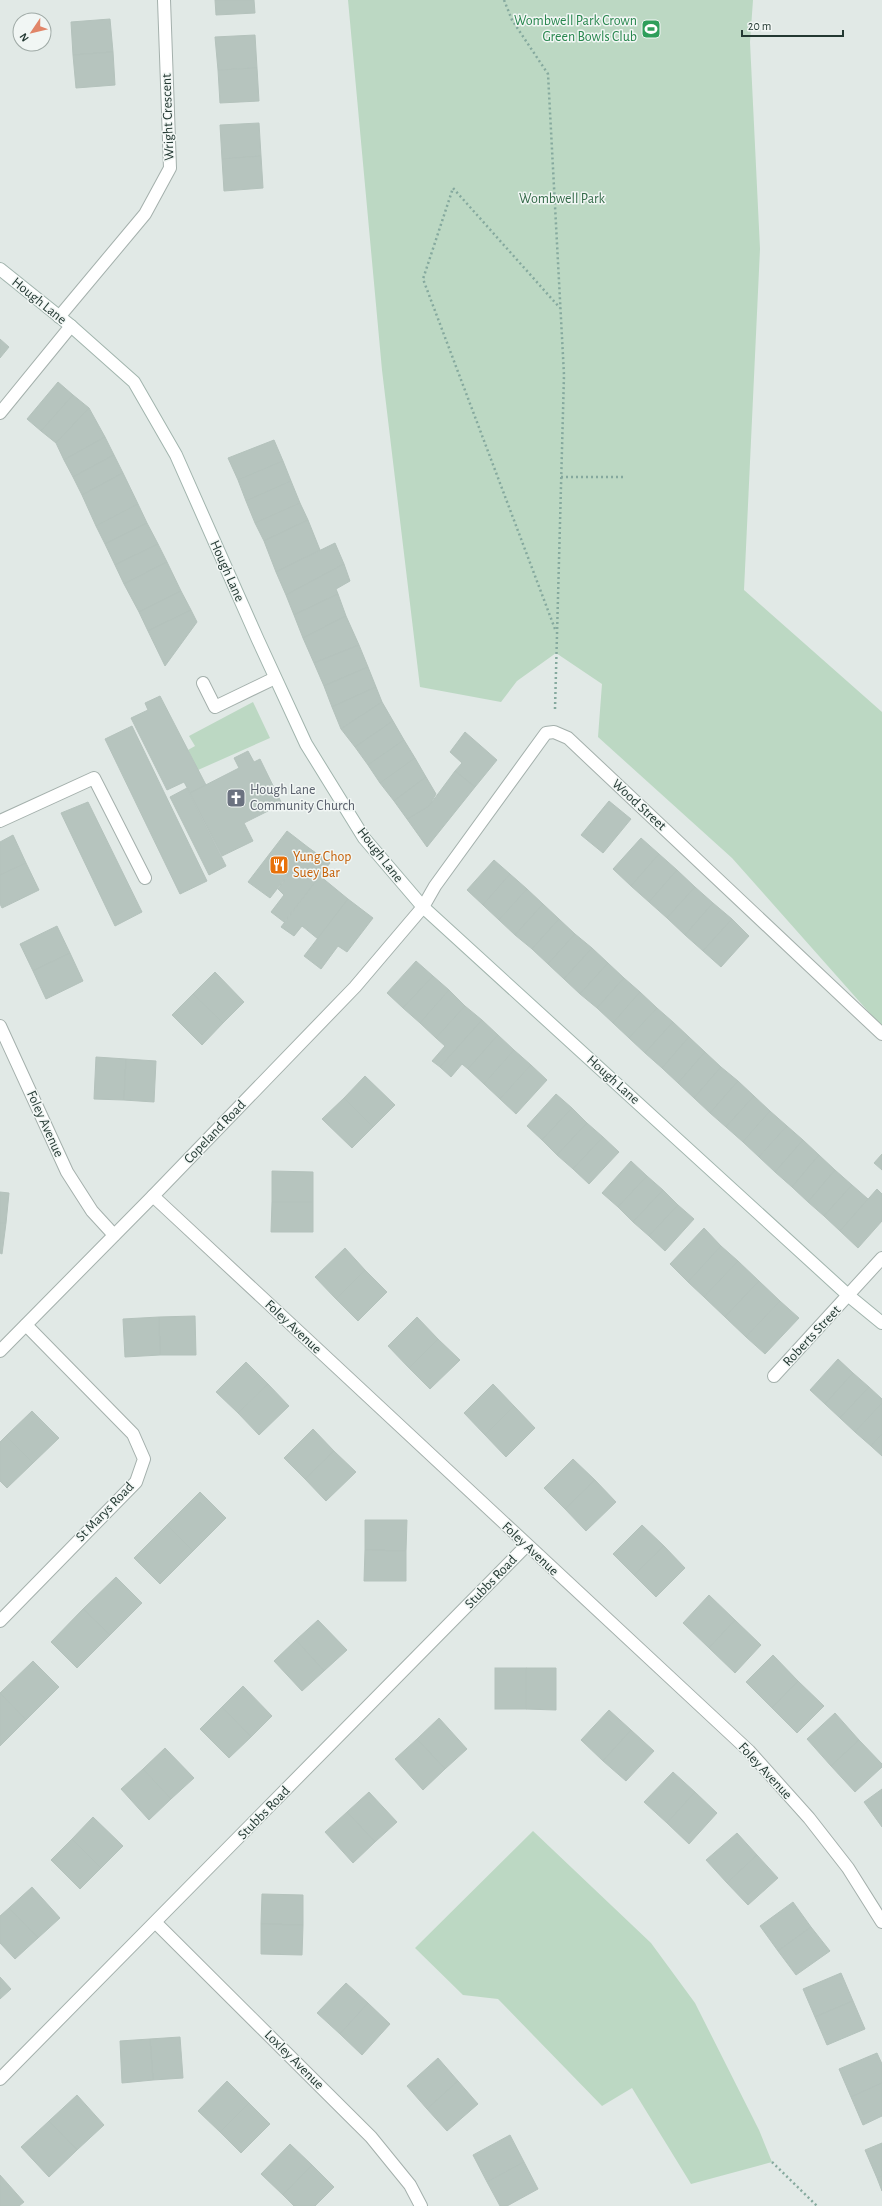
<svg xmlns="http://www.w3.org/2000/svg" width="882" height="2206" viewBox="0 0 882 2206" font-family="'Alegreya Sans',sans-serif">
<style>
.green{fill:#bcd8c3}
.building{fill:#b6c4be;stroke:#b4c2bc}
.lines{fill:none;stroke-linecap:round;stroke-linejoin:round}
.service-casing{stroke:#a4b0ac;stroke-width:14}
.minor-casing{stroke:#a4b0ac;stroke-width:14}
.secondary-casing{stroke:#a1b4ad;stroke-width:14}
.path{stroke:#85a99e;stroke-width:2.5;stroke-dasharray:2 3;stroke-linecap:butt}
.service{stroke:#fff;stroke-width:12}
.minor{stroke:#fff;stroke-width:12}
.secondary{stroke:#fff;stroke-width:12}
.labels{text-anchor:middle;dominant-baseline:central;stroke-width:3;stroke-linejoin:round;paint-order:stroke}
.leisure-label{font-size:14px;fill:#27864d;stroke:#f1f6f4;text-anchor:end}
.street-label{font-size:14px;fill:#233832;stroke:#f1f6f4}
.park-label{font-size:14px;fill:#336a48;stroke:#f1f6f4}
.worship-label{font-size:14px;fill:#5b616d;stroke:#f1f6f4;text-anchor:start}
.food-label{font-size:14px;fill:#c56008;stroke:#f1f6f4;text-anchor:start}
</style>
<rect width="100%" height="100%" fill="#e1e9e6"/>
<g class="green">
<path d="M348,0H753L750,42L760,249L744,590L882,712V1027L732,858L598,737L602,684L556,653L517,681L501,702L420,687L382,370Z"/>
<path d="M253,702L270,738L198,770L188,750L195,746L189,736Z"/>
<path d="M533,1831L651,1943L695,2003L759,2130L772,2162L691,2184L632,2088L602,2106L498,1999L463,1995L415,1948Z"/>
</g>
<g class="building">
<path d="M215,0H254L255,13L216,15Z"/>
<path d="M110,19L113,52L73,55L71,22Z"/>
<path d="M255,35L257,68L218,70L215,37Z"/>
<path d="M113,52L115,85L76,88L73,55Z"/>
<path d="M257,68L259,101L220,103L218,70Z"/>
<path d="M259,123L261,156L222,159L220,125Z"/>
<path d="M261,156L263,188L224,191L222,159Z"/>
<path d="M0,339L9,347L0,358Z"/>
<path d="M58,382L73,395L41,431L27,419Z"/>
<path d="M73,395L89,408L56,443L41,431Z"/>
<path d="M89,408L105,437L64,460L56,443Z"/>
<path d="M105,437L114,455L73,477L64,460Z"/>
<path d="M274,440L283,461L238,480L228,458Z"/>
<path d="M114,455L123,473L82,495L73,477Z"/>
<path d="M283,461L291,481L246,501L238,480Z"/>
<path d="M123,473L138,504L96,526L82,495Z"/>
<path d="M291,481L300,503L255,523L246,501Z"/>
<path d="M300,503L308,520L264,541L255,523Z"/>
<path d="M138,504L147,523L105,544L96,526Z"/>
<path d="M308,520L320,550L276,572L264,541Z"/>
<path d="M147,523L158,544L115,565L105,544Z"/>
<path d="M335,543L344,564L286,595L276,572Z"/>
<path d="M158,544L167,562L124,584L115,565Z"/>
<path d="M167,562L181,591L139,612L124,584Z"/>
<path d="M344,564L350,581L336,589L338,594L294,615L286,595Z"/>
<path d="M181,591L191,610L148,631L139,612Z"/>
<path d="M338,594L346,616L303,638L294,615Z"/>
<path d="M191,610L197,622L165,666L148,631Z"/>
<path d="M346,616L359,645L314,663L303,638Z"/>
<path d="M359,645L368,667L324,686L314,663Z"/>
<path d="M368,667L376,687L332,707L324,686Z"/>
<path d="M376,687L382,702L341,729L332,707Z"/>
<path d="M160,696L206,785L190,793L184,782L167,790L131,718L148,710L145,703Z"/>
<path d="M382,702L393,721L355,747L341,729Z"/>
<path d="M393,721L404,740L368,765L355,747Z"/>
<path d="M132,726L207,881L180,894L105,739Z"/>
<path d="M465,732L497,760L475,787L455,771L462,763L450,752Z"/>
<path d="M404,740L415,758L380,783L368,765Z"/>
<path d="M248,751L254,762L260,759L282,804L244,823L253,841L222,856L190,793L239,768L234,758Z"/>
<path d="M415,758L426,777L394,801L380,783Z"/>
<path d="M455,771L475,787L427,847L407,819L429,806Z"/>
<path d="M426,777L436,794L429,806L407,819L394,801Z"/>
<path d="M187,788L226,866L209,875L170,797Z"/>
<path d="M609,801L631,819L603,853L581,835Z"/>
<path d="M88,802L142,912L115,926L61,813Z"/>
<path d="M287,831L309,848L270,898L248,882Z"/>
<path d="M13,835L26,863L0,875V842Z"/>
<path d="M641,838L659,854L631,886L613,869Z"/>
<path d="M309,848L330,863L284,922L271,912L284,895L278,889Z"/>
<path d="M659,854L677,870L649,902L631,886Z"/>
<path d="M494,860L510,874L483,905L467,890Z"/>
<path d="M26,863L39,890L2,908L0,904V875Z"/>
<path d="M677,870L695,887L667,918L649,902Z"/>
<path d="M510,874L527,889L499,920L483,905Z"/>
<path d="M320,876L348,899L318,939L302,926L294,936L281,927Z"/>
<path d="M695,887L713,903L685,935L667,918Z"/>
<path d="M527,889L543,904L515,935L499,920Z"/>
<path d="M348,899L373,918L347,952L338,946L321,969L304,956Z"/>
<path d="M713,903L732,919L703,951L685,935Z"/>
<path d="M543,904L559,919L532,949L515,935Z"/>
<path d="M559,919L575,934L548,964L532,949Z"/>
<path d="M732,919L749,936L721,967L703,951Z"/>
<path d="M57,926L70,953L33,971L20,944Z"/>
<path d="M575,934L592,948L564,979L548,964Z"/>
<path d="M592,948L608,963L580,994L564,979Z"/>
<path d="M70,953L83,981L46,999L33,971Z"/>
<path d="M416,961L433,976L403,1008L387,993Z"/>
<path d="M608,963L624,978L597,1008L580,994Z"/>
<path d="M215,972L244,1002L223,1023L193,994Z"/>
<path d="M433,976L449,990L420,1023L403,1008Z"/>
<path d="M624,978L640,992L613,1023L597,1008Z"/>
<path d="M449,990L465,1006L436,1038L420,1023Z"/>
<path d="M640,992L657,1008L629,1038L613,1023Z"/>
<path d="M193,994L223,1023L202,1045L172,1015Z"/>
<path d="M465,1006L482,1020L440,1067L432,1061L445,1046L436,1038Z"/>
<path d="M657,1008L673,1022L645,1053L629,1038Z"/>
<path d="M482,1020L498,1035L468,1069L462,1064L451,1077L440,1067Z"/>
<path d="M673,1022L689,1037L662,1068L645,1053Z"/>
<path d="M498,1035L514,1050L484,1084L468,1069Z"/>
<path d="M689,1037L705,1052L678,1083L662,1068Z"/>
<path d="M514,1050L531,1065L500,1099L484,1084Z"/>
<path d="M705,1052L721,1067L694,1098L678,1083Z"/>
<path d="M96,1057L126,1059L124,1100L94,1099Z"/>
<path d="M126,1059L156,1061L154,1102L124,1100Z"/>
<path d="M531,1065L547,1080L516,1114L500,1099Z"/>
<path d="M721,1067L738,1081L710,1113L694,1098Z"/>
<path d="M365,1076L395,1105L373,1127L344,1098Z"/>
<path d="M738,1081L754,1096L726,1127L710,1113Z"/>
<path d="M556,1094L572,1108L542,1140L527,1126Z"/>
<path d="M754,1096L770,1111L743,1142L726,1127Z"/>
<path d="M344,1098L373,1127L352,1148L322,1119Z"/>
<path d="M572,1108L587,1123L557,1155L542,1140Z"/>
<path d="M770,1111L787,1126L759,1157L743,1142Z"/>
<path d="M587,1123L603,1137L573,1169L557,1155Z"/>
<path d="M787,1126L803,1140L775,1172L759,1157Z"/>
<path d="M603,1137L619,1152L589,1184L573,1169Z"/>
<path d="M803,1140L819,1155L792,1187L775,1172Z"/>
<path d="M882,1154V1170L874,1163Z"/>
<path d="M819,1155L835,1170L808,1202L792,1187Z"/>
<path d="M631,1161L647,1176L618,1207L602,1193Z"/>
<path d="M835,1170L852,1185L824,1216L808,1202Z"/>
<path d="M272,1171L313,1172V1202H272Z"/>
<path d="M647,1176L663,1190L633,1222L618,1207Z"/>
<path d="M852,1185L868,1199L840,1231L824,1216Z"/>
<path d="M877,1189L882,1194V1221L858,1248L840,1231Z"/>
<path d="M663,1190L678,1205L649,1236L633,1222Z"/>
<path d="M0,1192L9,1193L6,1223H0Z"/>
<path d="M272,1202H313V1232H271Z"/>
<path d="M678,1205L694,1219L665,1251L649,1236Z"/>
<path d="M0,1223H6L2,1254L0,1253Z"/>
<path d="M704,1228L721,1246L688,1282L670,1264Z"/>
<path d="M721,1246L738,1261L704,1297L688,1282Z"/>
<path d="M345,1248L365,1270L336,1299L315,1277Z"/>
<path d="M738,1261L759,1281L725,1317L704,1297Z"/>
<path d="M365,1270L387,1292L358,1321L336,1299Z"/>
<path d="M759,1281L780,1301L746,1337L725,1317Z"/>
<path d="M780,1301L799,1318L765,1354L746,1337Z"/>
<path d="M195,1316L196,1355H160L159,1317Z"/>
<path d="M159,1317L160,1355L125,1357L123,1319Z"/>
<path d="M417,1317L438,1339L409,1368L388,1346Z"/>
<path d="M438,1339L460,1360L430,1389L409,1368Z"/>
<path d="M838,1359L853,1373L825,1404L810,1390Z"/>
<path d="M246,1362L268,1384L238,1413L216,1392Z"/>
<path d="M853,1373L869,1387L840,1418L825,1404Z"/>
<path d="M268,1384L289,1406L259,1435L238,1413Z"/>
<path d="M493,1384L514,1406L485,1435L464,1413Z"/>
<path d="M869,1387L882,1399V1403L855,1432L840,1418Z"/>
<path d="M882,1403V1434L871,1446L855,1432Z"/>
<path d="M514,1406L535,1428L506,1457L485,1435Z"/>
<path d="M32,1411L59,1438L33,1463L6,1436Z"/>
<path d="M313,1429L334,1451L305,1479L284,1458Z"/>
<path d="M882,1434V1456L871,1446Z"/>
<path d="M6,1436L33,1463L7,1488L0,1481V1442Z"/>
<path d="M334,1451L356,1472L326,1501L305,1479Z"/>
<path d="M573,1459L595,1480L565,1509L544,1488Z"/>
<path d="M595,1480L616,1502L586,1531L565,1509Z"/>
<path d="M200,1492L226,1518L193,1551L167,1525Z"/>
<path d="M365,1520H407L406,1551L365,1550Z"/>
<path d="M167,1525L193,1551L160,1584L134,1558Z"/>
<path d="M642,1525L664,1546L634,1575L613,1554Z"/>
<path d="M664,1546L685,1568L656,1597L634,1575Z"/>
<path d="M365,1550L406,1551V1581H364Z"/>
<path d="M116,1577L142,1603L110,1635L83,1609Z"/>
<path d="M709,1595L735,1620L709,1648L683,1623Z"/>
<path d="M83,1609L110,1635L77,1668L51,1642Z"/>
<path d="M318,1620L347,1650L324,1671L296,1640Z"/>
<path d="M735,1620L761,1645L735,1673L709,1648Z"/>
<path d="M296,1640L324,1671L302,1691L274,1661Z"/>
<path d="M773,1655L798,1681L772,1708L746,1682Z"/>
<path d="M33,1661L59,1687L26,1720L0,1693Z"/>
<rect x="495" y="1668" width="31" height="41"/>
<path d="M526,1668H556V1710L526,1709Z"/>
<path d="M798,1681L824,1706L797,1733L772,1708Z"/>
<path d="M243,1686L272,1716L251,1737L222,1707Z"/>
<path d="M0,1693L26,1720L0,1746Z"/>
<path d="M222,1707L251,1737L229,1758L200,1729Z"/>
<path d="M609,1710L631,1730L603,1761L581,1740Z"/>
<path d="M835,1713L859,1740L831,1766L807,1739Z"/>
<path d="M439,1718L467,1749L445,1769L417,1739Z"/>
<path d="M631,1730L654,1751L626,1781L603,1761Z"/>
<path d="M417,1739L445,1769L423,1790L395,1759Z"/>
<path d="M859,1740L882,1764V1767L855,1792L831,1766Z"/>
<path d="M165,1748L194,1778L171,1799L143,1769Z"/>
<path d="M143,1769L171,1799L149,1820L121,1789Z"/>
<path d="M673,1772L695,1792L667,1823L644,1802Z"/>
<path d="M882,1789V1827L864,1802Z"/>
<path d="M369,1792L397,1822L375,1842L347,1812Z"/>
<path d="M695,1792L717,1813L689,1844L667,1823Z"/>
<path d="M347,1812L375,1842L353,1863L325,1832Z"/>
<path d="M93,1817L123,1846L101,1868L72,1839Z"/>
<path d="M737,1833L757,1855L727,1883L706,1860Z"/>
<path d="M72,1839L101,1868L80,1889L51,1860Z"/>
<path d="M757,1855L778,1878L748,1905L727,1883Z"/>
<path d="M32,1887L60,1918L38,1938L9,1908Z"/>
<path d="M262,1894L303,1895V1925L261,1924Z"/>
<path d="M793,1902L811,1927L778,1951L760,1926Z"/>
<path d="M9,1908L38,1938L15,1959L0,1943V1916Z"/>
<path d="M261,1924L303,1925L302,1955L261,1954Z"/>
<path d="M811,1927L830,1951L796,1975L778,1951Z"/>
<path d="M841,1973L853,2001L815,2017L803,1989Z"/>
<path d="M0,1977L11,1989L0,1999Z"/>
<path d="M346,1983L368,2003L340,2034L317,2013Z"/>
<path d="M853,2001L865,2029L827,2045L815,2017Z"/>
<path d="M368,2003L390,2024L362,2055L340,2034Z"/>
<path d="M180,2037L183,2078L153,2080L150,2039Z"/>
<path d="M150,2039L153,2080L122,2083L120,2041Z"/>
<path d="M877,2053L882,2064V2083L851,2097L839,2069Z"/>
<path d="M438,2058L458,2081L427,2109L407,2086Z"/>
<path d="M227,2081L249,2103L220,2132L198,2111Z"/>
<path d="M458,2081L478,2104L447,2131L427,2109Z"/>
<path d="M882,2083V2116L863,2125L851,2097Z"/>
<path d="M77,2095L104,2125L77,2150L49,2121Z"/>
<path d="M249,2103L270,2124L241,2153L220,2132Z"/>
<path d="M49,2121L77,2150L49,2177L21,2147Z"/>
<path d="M510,2135L524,2162L487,2182L473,2155Z"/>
<path d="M882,2143V2176L877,2178L865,2150Z"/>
<path d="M290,2144L312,2165L283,2195L261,2174Z"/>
<path d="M524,2162L538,2189L507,2206H500L487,2182Z"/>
<path d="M312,2165L334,2187L315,2206H294L283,2195Z"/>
<path d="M0,2175L24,2202L19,2206H0Z"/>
<path d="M882,2176V2191L877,2178Z"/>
</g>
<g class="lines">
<defs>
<g id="service">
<path d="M0,413L71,326"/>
<path d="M203,683L215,707L275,678"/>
<path d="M0,821L94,778L145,878"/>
</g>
<g id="minor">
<path d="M59,317L145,214L170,168L164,0"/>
<path d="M0,1026L67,1172L92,1211L114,1235"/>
<path d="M153,1196L749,1751L809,1818L848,1868L882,1922"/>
<path d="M0,1351L153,1196L355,987L423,907L435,886L546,733L554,732L568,738L882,1034"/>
<path d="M774,1376L882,1258"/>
<path d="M0,1621L136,1482L144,1459L133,1434L26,1325"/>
<path d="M156,1923L371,2137L410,2185L421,2206"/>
<path d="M0,2079L526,1546"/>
</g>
<path id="secondary" d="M0,269L71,326L134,382L176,455L258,640L306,744L364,838L423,907L849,1296L882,1323"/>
</defs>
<use href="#service" class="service-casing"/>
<use href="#minor" class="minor-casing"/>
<use href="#secondary" class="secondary-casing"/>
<g class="path">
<path d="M504,0L512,20L548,74L564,375L555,709"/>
<path d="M561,477H626"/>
<path d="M555,629L423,279L453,188L560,308"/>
<path d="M772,2162L817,2206"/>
</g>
<use href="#service" class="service"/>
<use href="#minor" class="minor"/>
<use href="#secondary" class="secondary"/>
</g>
<defs>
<symbol id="stadium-square" viewBox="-11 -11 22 22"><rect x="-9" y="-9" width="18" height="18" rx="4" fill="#2e9e5b" stroke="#f1f6f4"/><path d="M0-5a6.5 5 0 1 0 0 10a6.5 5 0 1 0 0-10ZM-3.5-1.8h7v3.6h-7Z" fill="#fff"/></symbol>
<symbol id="church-square" viewBox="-11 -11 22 22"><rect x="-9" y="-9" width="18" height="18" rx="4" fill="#6b7280" stroke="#f1f6f4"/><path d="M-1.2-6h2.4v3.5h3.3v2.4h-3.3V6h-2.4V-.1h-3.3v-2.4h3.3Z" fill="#fff"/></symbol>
<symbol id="restaurant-square" viewBox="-11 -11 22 22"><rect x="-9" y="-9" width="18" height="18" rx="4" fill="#e8710a" stroke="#f1f6f4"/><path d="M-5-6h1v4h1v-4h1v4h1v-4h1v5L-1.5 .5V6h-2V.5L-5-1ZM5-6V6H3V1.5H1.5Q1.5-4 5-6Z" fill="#fff"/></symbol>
</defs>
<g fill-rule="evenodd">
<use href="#stadium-square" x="640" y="18" width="22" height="22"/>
<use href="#church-square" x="225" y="787" width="22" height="22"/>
<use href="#restaurant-square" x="268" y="854" width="22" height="22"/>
</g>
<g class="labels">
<g class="leisure-label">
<text x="637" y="21">Wombwell Park Crown<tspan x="637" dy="16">Green Bowls Club</tspan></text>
</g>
<g class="street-label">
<text transform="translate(168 117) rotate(-92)">Wright Crescent</text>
<text transform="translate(39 301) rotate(39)">Hough Lane</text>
<text transform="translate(227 571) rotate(66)">Hough Lane</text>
<text transform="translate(639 805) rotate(43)">Wood Street</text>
<text transform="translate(380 855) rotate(52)">Hough Lane</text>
<text transform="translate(613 1080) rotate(42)">Hough Lane</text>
<text transform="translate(45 1124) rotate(66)">Foley Avenue</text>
<text transform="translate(215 1132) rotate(-46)">Copeland Road</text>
<text transform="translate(293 1327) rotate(43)">Foley Avenue</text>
<text transform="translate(812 1336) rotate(-47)">Roberts Street</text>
<text transform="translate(105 1512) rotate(-46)">St Marys Road</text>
<text transform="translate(530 1549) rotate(43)">Foley Avenue</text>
<text transform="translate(491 1582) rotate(-46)">Stubbs Road</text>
<text transform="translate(765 1771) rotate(47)">Foley Avenue</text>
<text transform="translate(264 1813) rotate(-46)">Stubbs Road</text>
<text transform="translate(294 2060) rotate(45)">Loxley Avenue</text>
</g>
<g class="park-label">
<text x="562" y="199">Wombwell Park</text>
</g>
<g class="worship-label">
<text x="250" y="790">Hough Lane<tspan x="250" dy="16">Community Church</tspan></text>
</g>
<g class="food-label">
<text x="293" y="857">Yung Chop<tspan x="293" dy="16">Suey Bar</tspan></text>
</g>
</g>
<g transform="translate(32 32) rotate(235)"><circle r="19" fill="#f1f6f4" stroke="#9faaa6"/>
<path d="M0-3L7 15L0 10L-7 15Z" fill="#e18568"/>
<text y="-6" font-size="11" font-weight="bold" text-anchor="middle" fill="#233832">N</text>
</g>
<path d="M742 30v6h101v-6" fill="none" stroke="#233832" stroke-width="2"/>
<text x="748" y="30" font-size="12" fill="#233832" stroke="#f1f6f4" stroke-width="3" paint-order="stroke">20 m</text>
</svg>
